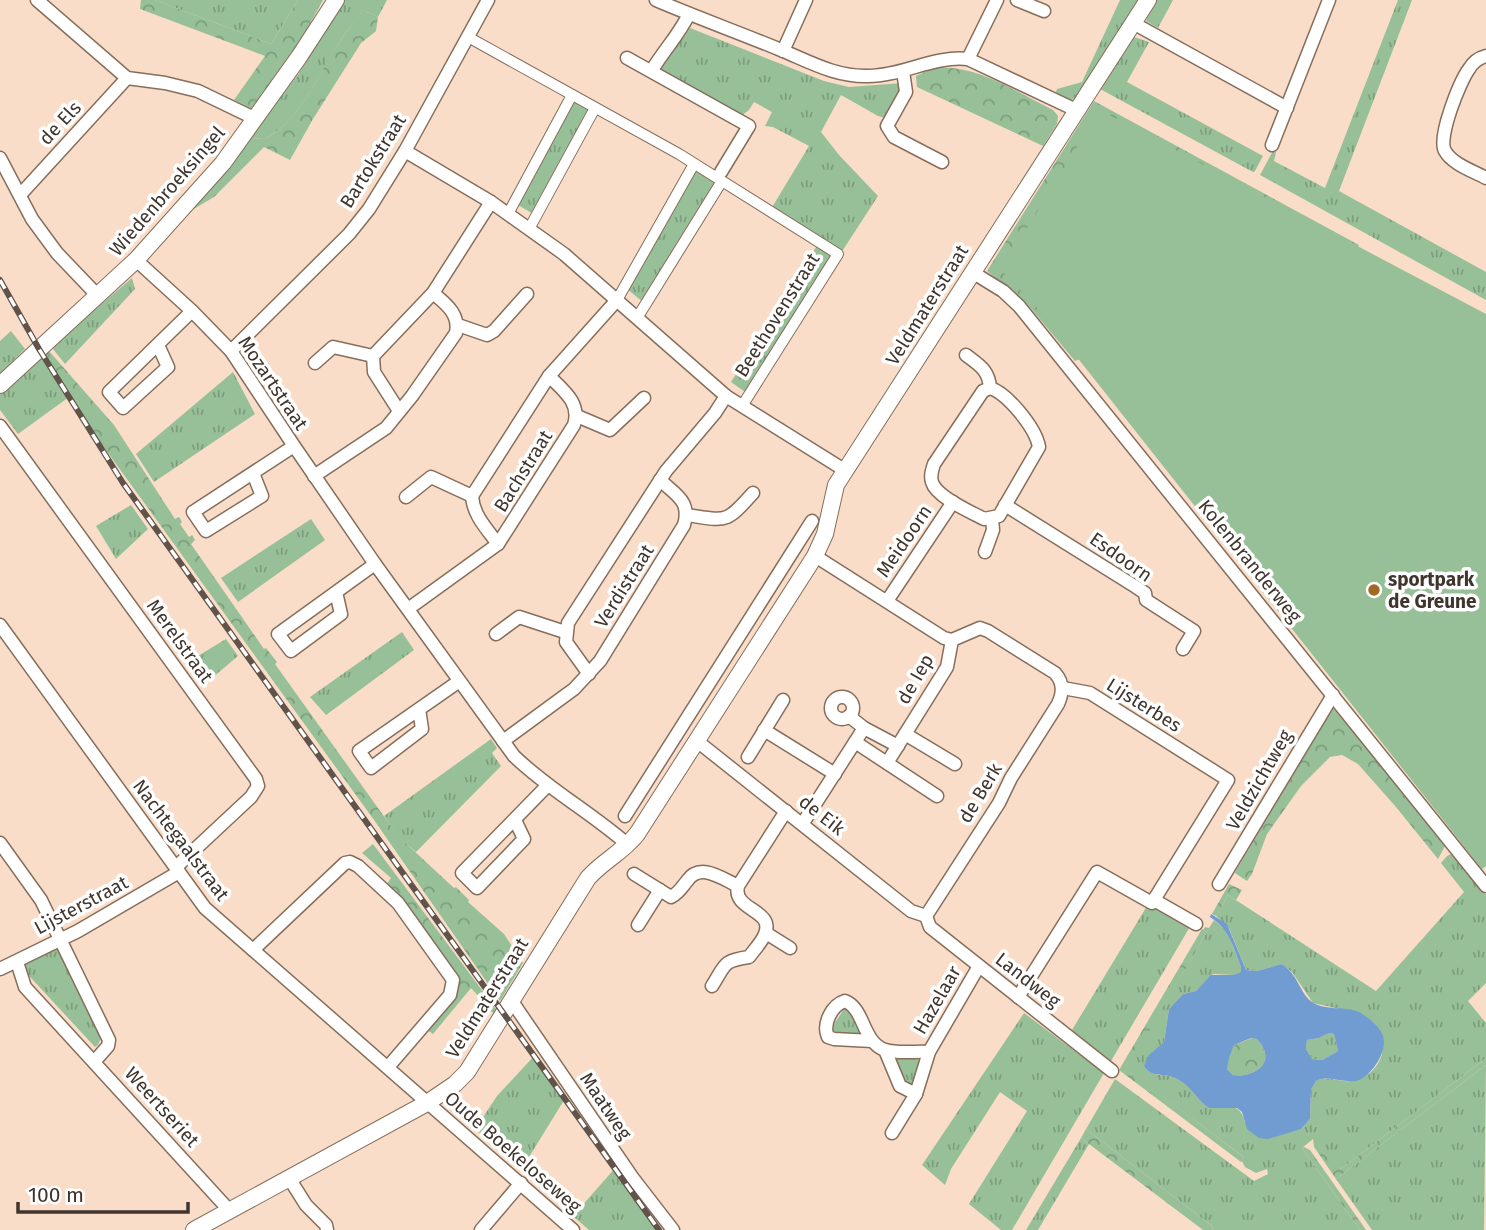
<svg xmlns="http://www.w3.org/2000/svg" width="1486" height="1230" viewBox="0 0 1486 1230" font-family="'Fira Sans',sans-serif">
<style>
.grass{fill:url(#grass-tufts)}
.forest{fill:url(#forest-crowns)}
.pitch{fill:#97c098}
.water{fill:#719cd1;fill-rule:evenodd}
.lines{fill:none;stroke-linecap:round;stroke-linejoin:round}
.pedestrian-casing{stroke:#866e5b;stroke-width:12}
.minor-casing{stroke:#866e5b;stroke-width:15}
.tertiary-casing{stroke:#866e5b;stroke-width:18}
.pedestrian{stroke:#fff;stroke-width:10}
.minor{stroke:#fff;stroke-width:12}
.tertiary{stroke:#fff;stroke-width:16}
.rail-casing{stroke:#615349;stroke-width:6}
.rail{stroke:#fff;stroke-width:3.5;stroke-dasharray:10;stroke-linecap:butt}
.poi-dot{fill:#a06a24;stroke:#fff;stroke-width:2.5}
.labels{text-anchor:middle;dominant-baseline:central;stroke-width:7;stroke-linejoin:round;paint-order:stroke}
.street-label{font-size:19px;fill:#40352d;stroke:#fff}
.poi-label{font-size:19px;font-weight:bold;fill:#40352d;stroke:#fff;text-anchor:start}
</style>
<defs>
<pattern id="grass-tufts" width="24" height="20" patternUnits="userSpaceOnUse" patternTransform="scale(1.75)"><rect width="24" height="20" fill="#97c098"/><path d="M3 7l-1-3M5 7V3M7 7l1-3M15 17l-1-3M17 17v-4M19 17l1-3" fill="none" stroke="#7d9d7c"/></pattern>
<pattern id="forest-crowns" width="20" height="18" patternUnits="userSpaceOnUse" patternTransform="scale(1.75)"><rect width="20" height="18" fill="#97c098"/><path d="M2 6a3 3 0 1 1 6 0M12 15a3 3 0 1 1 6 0" fill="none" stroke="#7d9d7c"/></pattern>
</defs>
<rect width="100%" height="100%" fill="#f9ddc8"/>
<g class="grass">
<path d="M155,0H298L271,44Z"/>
<path d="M345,0H387L378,17L363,10C356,21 347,30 340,41C317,76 303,118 265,139L250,138L299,73Z"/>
<path d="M1120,0H1140L1080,94C1071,103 1066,101 1055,95L1057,89L1082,82Z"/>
<path d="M1153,0H1173L1158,28L1146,21Z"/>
<path d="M1398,0H1412L1339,191L1486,272V300L1260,175L1273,151L1276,152L1274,161L1325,188Z"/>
<path d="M690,28L824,81L849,87L903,83L904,88L885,118L878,116L841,95L821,132L839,155L878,196L841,253L771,209L809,146L773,127L765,126L772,112L754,102L749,110L741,116L659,70L677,42L685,36Z"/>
<path d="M1134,37L1149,42L1127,82L1263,156L1255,171L1253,172L1100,89L1130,40Z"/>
<path d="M574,101L594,110L535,215L518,205Z"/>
<path d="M695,167L719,182L644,303L626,288Z"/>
<path d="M818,244L833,253L748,394L731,382Z"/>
<path d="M132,278L135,289L65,364L53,349L58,341Z"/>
<path d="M11,331L25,349L0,373V341Z"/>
<path d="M45,355L69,397L18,434L0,410V393Z"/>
<path d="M233,372L255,414L154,482L136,454Z"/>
<path d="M131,505L148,529L116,559L96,526Z"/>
<path d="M311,519L325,540L238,602L221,578Z"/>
<path d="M402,632L414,650L326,715L310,697Z"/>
<path d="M226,639L238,656L205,684L188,662Z"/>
<path d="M491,739L497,748L492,753L501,766L416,852L398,837L384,816Z"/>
<path d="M1453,853L1486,895V983L1468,1001L1486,1023V1058L1341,1169L1313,1139L1302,1148L1360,1230H1213L1212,1226L1086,1129L1115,1079L1254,1181L1268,1174L1267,1169L1256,1173L1245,1167L1242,1161L1245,1158L1126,1069L1207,932L1203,930L1205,927L1209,928L1214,920L1228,933L1241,967V972L1233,975L1213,974L1196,991L1183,994L1169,1009L1164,1042L1144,1066C1152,1079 1163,1072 1175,1078C1190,1084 1196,1100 1209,1108C1227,1107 1241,1102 1245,1123L1301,1129L1310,1119L1311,1090L1316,1081C1327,1076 1333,1080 1344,1081C1361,1083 1379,1070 1382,1053C1383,1046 1381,1036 1380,1030L1362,1014L1313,1003L1292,972L1281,964L1257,971L1246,970L1229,928L1216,916L1228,895L1376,991L1464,892L1441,863L1447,856Z"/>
<path d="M1156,905L1191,925L1111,1061L1072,1030L1147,906L1153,909Z"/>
<path d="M58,944L102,1036L98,1045L95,1047L19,965Z"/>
<path d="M848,1008L865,1034L837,1036L833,1032L834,1024L844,1009Z"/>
<path d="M1024,1013L1104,1073L1012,1230H1001L969,1204L1027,1111L1000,1092L951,1169L945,1185L922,1165Z"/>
<path d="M1329,1033L1334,1034L1338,1051L1322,1060L1312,1059L1306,1049L1307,1040L1319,1038Z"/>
<path d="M535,1055L566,1097L521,1170L475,1129L497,1096Z"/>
<path d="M896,1055C905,1056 916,1054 920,1062L912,1084L904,1083L894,1058Z"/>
<path d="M1486,1065L1484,1230H1372L1336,1179Z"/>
<path d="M1081,1138L1089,1144L1038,1230H1026Z"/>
<path d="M616,1167L662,1230H589L573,1216Z"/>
</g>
<g class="forest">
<path d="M141,0H155L271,44L298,0H323L297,47L256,108L252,109L234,100L265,56L140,9Z"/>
<path d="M363,10L378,17L376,31L361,43L313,119L290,160L264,147L214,197L187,213L250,138L265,139C303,118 317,75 340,41C347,30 356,20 363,10Z"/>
<path d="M934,68C977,64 1016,92 1053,110L1058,116L1057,124L1043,146L917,87L916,76Z"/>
<path d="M1094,101L1359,245L1316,330L1082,358L1075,361L1028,305L987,271Z"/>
<path d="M49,351L114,425L175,519L179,517L182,522L180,524L189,537L192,535L195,540L191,544L264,649L266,648L277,662L275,664L398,836L454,888L456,887L469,900L468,902L504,934L523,963L500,1001L374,820L74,406L45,355Z"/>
<path d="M1333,708L1446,844L1438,859L1396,807L1358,764L1342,755L1330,757L1301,786L1267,834L1252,874L1247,881L1235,873L1237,869Z"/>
<path d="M373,844L496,1009L494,1013L484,1008L481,999L471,988L433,1034L426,1029L456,993L386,885L391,878L362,853Z"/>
<path d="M1229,884L1242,890L1236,900L1228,895L1216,916L1212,914Z"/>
<path d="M1202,929L1207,932L1127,1069L1246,1159L1241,1162L1119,1070Z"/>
<path d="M1252,1038L1257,1039C1277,1061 1258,1076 1234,1076L1227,1069L1228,1058L1234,1045Z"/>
<path d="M1486,1058V1065L1336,1179L1314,1147L1313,1139L1315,1137L1341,1169Z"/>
<path d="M1086,1129L1212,1226L1213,1230H1203L1081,1138Z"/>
<path d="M1304,1147L1310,1150L1366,1230H1360L1302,1148Z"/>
</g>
<path class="pitch" d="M1100,110L1486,314V866L1482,869L1042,313L1001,270Z"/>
<path class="water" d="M1211,914L1227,924L1246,970L1257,971L1281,964C1298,973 1300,994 1312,1002C1325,1011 1346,1006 1359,1012C1365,1015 1376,1024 1380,1030C1392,1045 1374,1074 1359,1080C1344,1085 1331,1074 1316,1081L1311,1090L1310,1119L1301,1129L1268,1139L1259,1138L1247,1129L1242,1112L1237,1108H1209C1196,1100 1190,1084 1175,1078C1163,1072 1152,1079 1144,1066L1149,1055L1164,1042L1169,1009L1183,994L1196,991L1211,975H1233L1241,972V967C1233,946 1230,930 1210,917ZM1329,1033L1334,1034L1338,1051L1322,1060L1312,1059L1306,1049L1307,1040L1319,1038ZM1251,1038L1257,1039C1277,1061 1258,1076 1234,1076L1227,1069L1229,1058L1234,1045Z"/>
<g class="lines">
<defs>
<g id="pedestrian">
<path d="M468,37L679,154L838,254L742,406"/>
<path d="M508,214L572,95"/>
<path d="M529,229L595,108"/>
<path d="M617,300L694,164"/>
<path d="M637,318L722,181"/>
</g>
<g id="minor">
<path d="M37,0L127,78L165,83L198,91L256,119"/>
<path d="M656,0C698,18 740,33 781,50C810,62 836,77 868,76C902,76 935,55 968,59L1076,110"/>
<path d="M1017,0L1044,11"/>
<path d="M1133,23L1287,108"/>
<path d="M783,51L806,0"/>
<path d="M1486,56C1478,58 1473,62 1469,69C1460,81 1437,138 1445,151C1452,164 1473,171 1486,178"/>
<path d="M627,58L749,126L721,172"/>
<path d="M968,59L997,0"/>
<path d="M652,70C664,50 679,35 689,14"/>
<path d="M903,71L906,92L887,126L894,137L942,162"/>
<path d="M1272,145L1329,0"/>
<path d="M405,151L491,202L564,254L726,396L846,471"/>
<path d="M0,158L32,219L57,253L98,296"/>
<path d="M20,195L127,78"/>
<path d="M136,260L192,311L231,351L294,446L375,564L514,756C549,790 592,813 628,845"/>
<path d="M972,272L1003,291L1019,306L1486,886"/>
<path d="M458,325L487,335L494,331L527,294"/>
<path d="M158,345L168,367L123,408L109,392L192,311"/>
<path d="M231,351L349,234L369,209L405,151L488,0"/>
<path d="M966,355C979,365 989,370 990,388"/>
<path d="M315,363L333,347L373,356"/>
<path d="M990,388C1007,393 1036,428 1039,447L999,516L984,519C971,512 936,497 932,482C930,476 932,470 934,464L983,391Z"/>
<path d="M399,411L374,372L373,356L433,293L491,202"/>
<path d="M577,416L610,430L644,398"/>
<path d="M0,426L256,779L258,786L251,797L176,867"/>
<path d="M253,473L262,496L206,531L193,512L294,446"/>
<path d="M314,476L386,428L412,396L456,333C460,314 446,304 433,293"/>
<path d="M406,497L431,477L472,496"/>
<path d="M1005,505L1136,587L1145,593L1146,600L1194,631L1183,649"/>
<path d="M687,515C727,521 725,524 753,493"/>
<path d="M498,544C487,529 473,515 472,496L549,376L617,300"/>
<path d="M985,552L993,530L992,519"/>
<path d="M815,556L944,638L952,640L980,628L988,631L1055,673C1064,683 1063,693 1058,704L1011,778L999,803L926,916"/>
<path d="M336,592L341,614L291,651L278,634L375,564"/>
<path d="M887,601L953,502"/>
<path d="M408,609L498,544L574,425C581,403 564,391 549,376"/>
<path d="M0,625L205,908L573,1230"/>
<path d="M496,634L519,617L565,632"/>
<path d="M589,674L566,642L568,623L666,471L715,413L726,396"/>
<circle cx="842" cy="708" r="11"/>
<path d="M419,709L422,729L371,768L359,751L458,682"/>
<path d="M849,716L864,728L898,746"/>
<path d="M764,730L835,774"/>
<path d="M905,734L955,764"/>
<path d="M503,741L574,689L600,661L684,525C691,501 676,495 660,480"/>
<path d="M697,741L911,911L926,916"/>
<path d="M855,742L937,796"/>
<path d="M748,757L783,700"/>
<path d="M887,763L947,667L952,640"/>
<path d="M625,816L812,521"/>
<path d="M515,820L524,839L477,888L462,873L548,785"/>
<path d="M803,823L864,728"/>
<path d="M0,843L41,900L109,1040L108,1046L94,1062"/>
<path d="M634,874L671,897C679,893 682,887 687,881C700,862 721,878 738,886"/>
<path d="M1219,884L1333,695"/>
<path d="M1154,900L1196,924"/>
<path d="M926,916L930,927L1112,1071"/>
<path d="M638,925L660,890"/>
<path d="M766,933L790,948"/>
<path d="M253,950L345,863L350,862L358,866L398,903L453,980L450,995L388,1067"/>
<path d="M17,962L25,987L229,1210"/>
<path d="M0,969L78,931L179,872"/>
<path d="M712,986C726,964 722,961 749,957C754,950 762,942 765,934C775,909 732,911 738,886L786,811"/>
<path d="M1018,997L1097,872L1152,903L1228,780L1090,693L1063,688"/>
<path d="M511,1000L632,1177L673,1230"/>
<path d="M872,1041L834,1039L828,1037C822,1024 832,1005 845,1001C865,1009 862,1042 885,1050C898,1054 916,1051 929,1052"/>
<path d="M885,1050L900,1086L916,1094"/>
<path d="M892,1133L916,1094L929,1052L979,966"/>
<path d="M289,1178L306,1205L326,1225L327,1230"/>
<path d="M481,1230L521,1183"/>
</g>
<g id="tertiary">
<path d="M0,385L136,260L223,163L299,57L336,0"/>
<path d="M194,1230L427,1103L455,1084L467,1072L588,878C603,861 623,852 637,834L815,556L825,534L836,485L1148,0"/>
</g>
</defs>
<use href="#pedestrian" class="pedestrian-casing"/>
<use href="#minor" class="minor-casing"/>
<use href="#tertiary" class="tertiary-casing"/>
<use href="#pedestrian" class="pedestrian"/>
<use href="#minor" class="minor"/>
<use href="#tertiary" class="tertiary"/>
<defs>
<path id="rail" d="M0,280L39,349L123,483L659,1230"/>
</defs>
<use href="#rail" class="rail-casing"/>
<use href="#rail" class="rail"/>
</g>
<circle class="poi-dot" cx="1374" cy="590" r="7"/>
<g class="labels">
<g class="street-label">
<text transform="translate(60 123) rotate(-47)">de Els</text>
<text transform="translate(373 161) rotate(-58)">Bartokstraat</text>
<text transform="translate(167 191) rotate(-49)">Wiedenbroeksingel</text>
<text transform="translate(927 305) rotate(-58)">Veldmaterstraat</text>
<text transform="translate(777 315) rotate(-58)">Beethovenstraat</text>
<text transform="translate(273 383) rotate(56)">Mozartstraat</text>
<text transform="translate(523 471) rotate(-58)">Bachstraat</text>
<text transform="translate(904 541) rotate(-56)">Meidoorn</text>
<text transform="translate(1121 557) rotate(35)">Esdoorn</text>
<text transform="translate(1250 561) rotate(51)">Kolenbranderweg</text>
<text transform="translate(624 586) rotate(-58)">Verdistraat</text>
<text transform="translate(180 641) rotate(54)">Merelstraat</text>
<text transform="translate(915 679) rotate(-60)">de Iep</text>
<text transform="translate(1144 705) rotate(32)">Lijsterbes</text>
<text transform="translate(1259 780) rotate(-60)">Veldzichtweg</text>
<text transform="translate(980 793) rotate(-59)">de Berk</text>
<text transform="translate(822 815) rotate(38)">de Eik</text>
<text transform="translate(181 840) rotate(53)">Nachtegaalstraat</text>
<text transform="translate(81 905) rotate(-28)">Lijsterstraat</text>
<text transform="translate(1028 980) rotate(38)">Landweg</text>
<text transform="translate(487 998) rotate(-58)">Veldmaterstraat</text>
<text transform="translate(937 1000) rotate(-60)">Hazelaar</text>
<text transform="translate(606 1106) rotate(56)">Maatweg</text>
<text transform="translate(162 1107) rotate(48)">Weertseriet</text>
<text transform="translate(513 1152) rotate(41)">Oude Boekeloseweg</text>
</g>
<g class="poi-label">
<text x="1388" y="579">sportpark<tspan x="1388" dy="22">de Greune</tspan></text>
</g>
</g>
<path d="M18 1202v10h170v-10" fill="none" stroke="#40352d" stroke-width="3.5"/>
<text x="28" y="1202" font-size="21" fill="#40352d" stroke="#ffffff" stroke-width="5" paint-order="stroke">100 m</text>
</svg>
